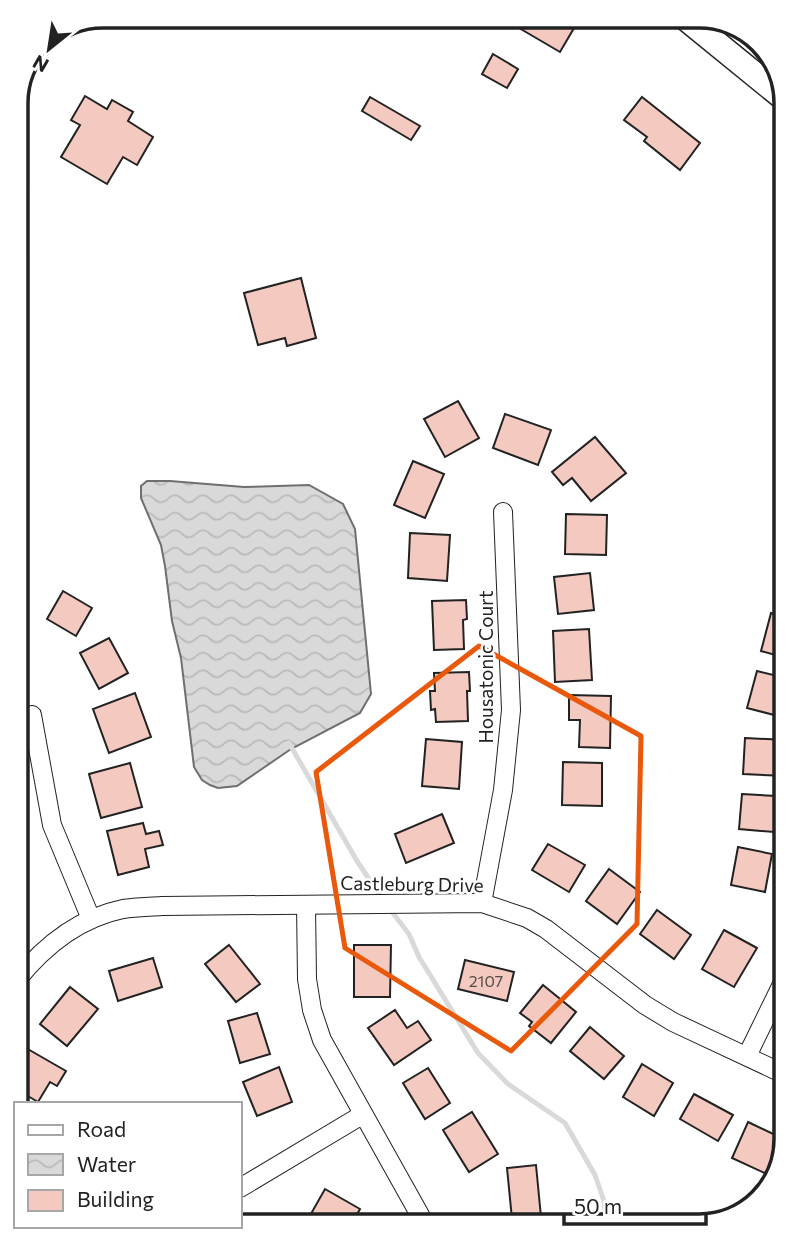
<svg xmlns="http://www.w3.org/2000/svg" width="802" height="1242" font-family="Commissioner,sans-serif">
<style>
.water{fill:url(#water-waves);stroke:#6f6f6f;stroke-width:2}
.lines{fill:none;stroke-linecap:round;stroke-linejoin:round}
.stream{stroke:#d9d9d9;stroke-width:5}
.building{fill:#f3c9c0;stroke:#222;stroke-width:2}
.street-casing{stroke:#222;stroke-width:20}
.secondary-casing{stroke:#222;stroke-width:27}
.street{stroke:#fff;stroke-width:18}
.secondary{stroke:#fff;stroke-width:24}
.marked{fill:none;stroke:#e8590c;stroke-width:5;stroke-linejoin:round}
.labels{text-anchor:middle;stroke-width:5;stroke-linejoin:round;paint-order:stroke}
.number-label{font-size:16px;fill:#564c4a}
.street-label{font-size:19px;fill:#222;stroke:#fff}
.rim{fill:none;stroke:#222;stroke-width:3.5}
</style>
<defs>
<pattern id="water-waves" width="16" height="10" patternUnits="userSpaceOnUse" patternTransform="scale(1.75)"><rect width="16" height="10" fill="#d9d9d9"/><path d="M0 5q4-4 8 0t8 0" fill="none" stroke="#bababa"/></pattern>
</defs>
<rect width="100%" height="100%" fill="#fff"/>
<polygon class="water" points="147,481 170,481 244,487 309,485 343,504 355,529 371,694 360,713 291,749 237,786 218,788 210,785 202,780 194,767 181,658 172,621 165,566 161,545 141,498 141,486"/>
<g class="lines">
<g class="stream">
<polyline points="289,743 357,861 383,900"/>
<polyline points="389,908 409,934 419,957 478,1053 508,1084 565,1123 595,1175 604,1201 606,1219"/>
</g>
</g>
<g class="building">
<polygon points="526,16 554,16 574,28 560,52 519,28"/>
<polygon points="493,54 518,69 507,88 482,74"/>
<polygon points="85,96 107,109 112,100 133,112 128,121 153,137 137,165 123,157 107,184 61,157 80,125 71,120"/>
<polygon points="370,97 420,126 411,140 362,111"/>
<polygon points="642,97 700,143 680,170 644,141 647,137 624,120"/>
<polygon points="301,278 316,338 287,346 285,338 258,345 244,293"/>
<polygon points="458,401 479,438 445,457 424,419"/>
<polygon points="505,414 551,430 538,465 493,448"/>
<polygon points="595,437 626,473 591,501 572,478 563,485 552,472"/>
<polygon points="413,461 444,474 425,518 394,505"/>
<polygon points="566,514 607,515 606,555 565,554"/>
<polygon points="410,533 450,535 447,581 408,578"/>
<polygon points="786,562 786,594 776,591"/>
<polygon points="590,573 594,610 558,614 554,577"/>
<polygon points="63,591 92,608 76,636 47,619"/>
<polygon points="466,600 467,619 463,620 464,649 434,650 432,601"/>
<polygon points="771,613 786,617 786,658 761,651"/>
<polygon points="589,629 592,680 555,682 553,631"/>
<polygon points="109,638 128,673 99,689 80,653"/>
<polygon points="757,671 786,678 786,699 782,717 747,708"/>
<polygon points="469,672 470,691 467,691 468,721 436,722 435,709 431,710 430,691 435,691 434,673"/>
<polygon points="135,693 151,737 109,753 93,709"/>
<polygon points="569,695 611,696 610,748 579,747 580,720 569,720"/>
<polygon points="745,738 786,740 786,776 743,774"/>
<polygon points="426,739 462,742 459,789 422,786"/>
<polygon points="563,762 602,763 602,806 562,805"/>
<polygon points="130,763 142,807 101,818 89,774"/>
<polygon points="742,794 776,796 774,832 739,829"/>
<polygon points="442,814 454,843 406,863 395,834"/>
<polygon points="143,823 146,834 159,831 163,845 145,849 149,867 118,875 107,831"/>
<polygon points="548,844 585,865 569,892 532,870"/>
<polygon points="738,847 772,854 765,892 731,885"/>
<polygon points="609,869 640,892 617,924 586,901"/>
<polygon points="657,910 691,935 674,959 640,934"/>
<polygon points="724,930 757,948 734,987 702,969"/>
<polygon points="229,945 260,984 236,1002 205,964"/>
<polygon points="354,945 391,945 390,997 354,997"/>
<polygon points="153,958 162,987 118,1001 109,971"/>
<polygon points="465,960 514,972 507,1001 458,989"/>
<polygon points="543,985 576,1012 551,1043 529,1026 532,1022 520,1013"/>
<polygon points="70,987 98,1009 67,1046 40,1024"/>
<polygon points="395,1010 407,1028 418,1021 431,1040 394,1065 368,1028"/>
<polygon points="257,1013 270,1054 240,1063 228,1021"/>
<polygon points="590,1027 624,1056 604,1079 570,1051"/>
<polygon points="26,1048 66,1071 57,1086 50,1082 38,1102 16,1089 16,1065"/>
<polygon points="642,1064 673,1083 654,1116 623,1097"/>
<polygon points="279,1067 292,1102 257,1116 243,1082"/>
<polygon points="428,1068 450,1103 425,1119 403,1083"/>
<polygon points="694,1094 733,1115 718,1141 680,1119"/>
<polygon points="472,1112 498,1154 469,1172 443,1130"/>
<polygon points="748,1122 786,1140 771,1176 732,1158"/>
<polygon points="536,1165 541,1217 512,1219 507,1168"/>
<polygon points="325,1189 360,1209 352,1223 316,1223 308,1219"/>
</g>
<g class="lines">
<g class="street-casing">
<g id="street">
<polyline points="32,715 52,825 91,919"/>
<polyline points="482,903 503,790 511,710 503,512"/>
<polyline points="306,905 307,979 312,1010 322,1040 421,1217"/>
<path d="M16,981C43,947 79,918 123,909C136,907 149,907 162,906L482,903L527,918L546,929L645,1005L673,1022L786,1075"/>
<polyline points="747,1056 786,976"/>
<polyline points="240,1188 362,1115"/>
</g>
</g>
<g class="secondary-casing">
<polyline id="secondary" points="683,16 785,99"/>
</g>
<use href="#street" class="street"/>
<use href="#secondary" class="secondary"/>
</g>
<path class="marked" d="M479,646L641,736L637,924L511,1051L345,948L316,772Z"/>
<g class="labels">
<g class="number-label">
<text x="486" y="987">2107</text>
</g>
<g class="street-label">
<text transform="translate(486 667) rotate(-90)" y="7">Housatonic Court</text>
<text transform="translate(412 884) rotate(1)" y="7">Castleburg Drive</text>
</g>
</g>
<path d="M0 0H802V1242H0ZM103 28H699A75 75 0 0 1 774 103V1139A75 75 0 0 1 699 1214H103A75 75 0 0 1 28 1139V103A75 75 0 0 1 103 28Z" fill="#fff" fill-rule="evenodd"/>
<path class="rim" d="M103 28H699A75 75 0 0 1 774 103V1139A75 75 0 0 1 699 1214H103A75 75 0 0 1 28 1139V103A75 75 0 0 1 103 28Z"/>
<rect x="14" y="1102" width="228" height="126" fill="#ffffff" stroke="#a7a7a7" stroke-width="2"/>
<rect x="28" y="1125" width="35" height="10" fill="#ffffff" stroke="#a7a7a7" stroke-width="2"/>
<text x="77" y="1137" font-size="21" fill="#222222">Road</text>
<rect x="28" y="1154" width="35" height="21" fill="url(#water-waves)" stroke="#a7a7a7" stroke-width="2"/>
<text x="77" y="1172" font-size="21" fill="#222222">Water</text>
<rect x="28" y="1190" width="35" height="21" fill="#f3c9c0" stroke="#a7a7a7" stroke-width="2"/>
<text x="77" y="1207" font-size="21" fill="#222222">Building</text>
<g transform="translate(49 49) rotate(210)" stroke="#ffffff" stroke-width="5" paint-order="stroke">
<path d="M0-5L12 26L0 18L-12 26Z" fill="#222222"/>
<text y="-10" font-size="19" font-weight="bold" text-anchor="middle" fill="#222222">N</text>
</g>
<path d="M564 1214v10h142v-10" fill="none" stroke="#222222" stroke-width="3.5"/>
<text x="574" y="1214" font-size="21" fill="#222222" stroke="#ffffff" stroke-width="5" paint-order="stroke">50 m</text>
</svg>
